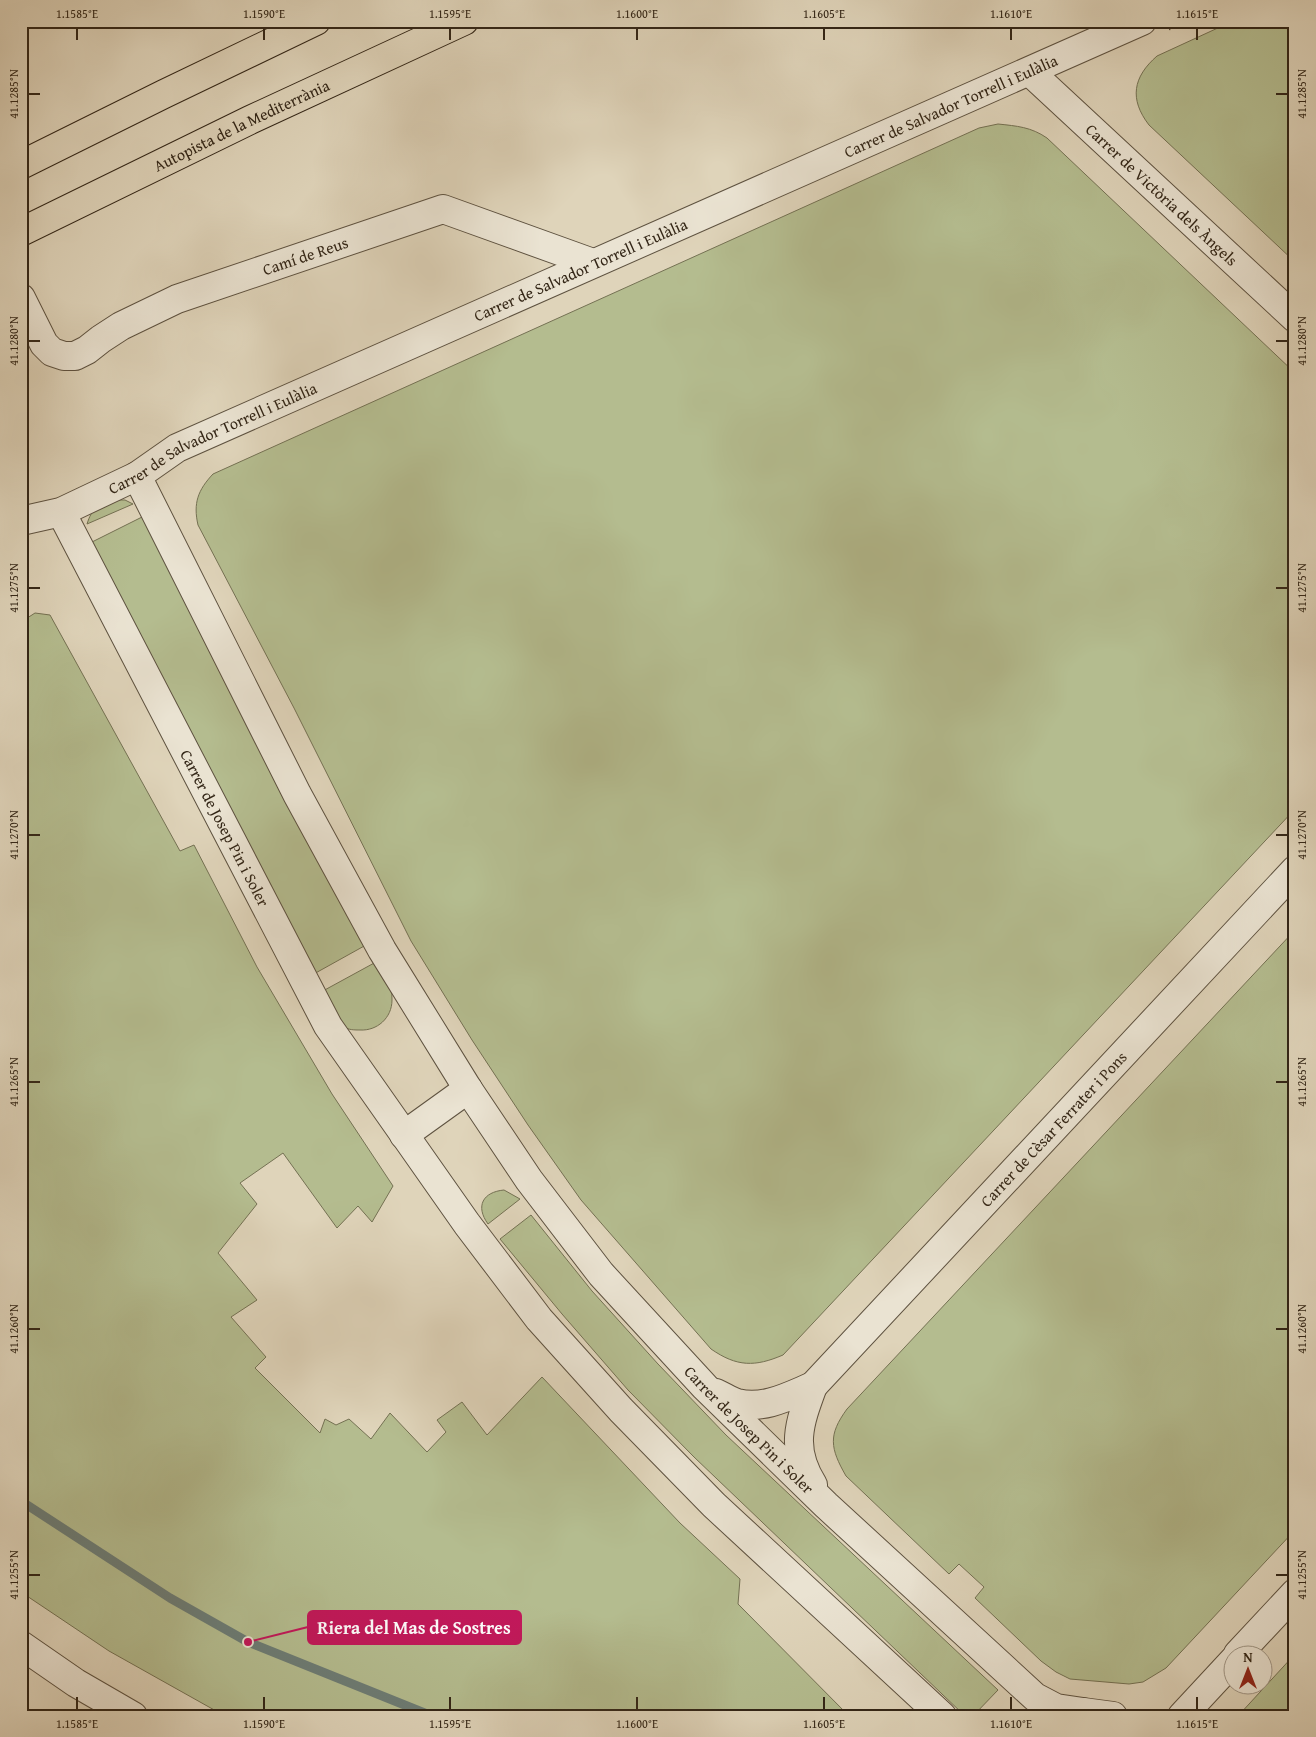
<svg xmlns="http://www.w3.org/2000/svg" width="1316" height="1737" font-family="'Gentium Book Plus',serif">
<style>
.green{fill:#b4bc8f;stroke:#747153}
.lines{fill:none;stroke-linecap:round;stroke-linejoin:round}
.stream{stroke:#6d7d76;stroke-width:9}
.minor-casing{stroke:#5e5240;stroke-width:30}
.highway-casing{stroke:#332617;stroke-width:30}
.path{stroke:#332617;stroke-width:3;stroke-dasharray:1 2.5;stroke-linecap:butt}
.minor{stroke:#eae3d2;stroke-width:28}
.highway{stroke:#dfd4ba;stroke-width:28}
.ticks{fill:none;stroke:#332617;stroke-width:2}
.labels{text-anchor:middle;stroke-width:5;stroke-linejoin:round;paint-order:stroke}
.street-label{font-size:16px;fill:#332617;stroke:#eae3d2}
.leader{fill:none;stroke:#c2185b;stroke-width:2}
.callout-dot{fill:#c2185b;stroke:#eae3d2;stroke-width:2}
.callout{fill:#c2185b;stroke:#c2185b;stroke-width:2}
.callout-label{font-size:18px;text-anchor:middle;font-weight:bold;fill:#fff}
.neatline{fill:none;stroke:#332617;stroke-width:2}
.ticks-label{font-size:12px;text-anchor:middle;fill:#332617}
</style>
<rect width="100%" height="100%" fill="#dfd4ba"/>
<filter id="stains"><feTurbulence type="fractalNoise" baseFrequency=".004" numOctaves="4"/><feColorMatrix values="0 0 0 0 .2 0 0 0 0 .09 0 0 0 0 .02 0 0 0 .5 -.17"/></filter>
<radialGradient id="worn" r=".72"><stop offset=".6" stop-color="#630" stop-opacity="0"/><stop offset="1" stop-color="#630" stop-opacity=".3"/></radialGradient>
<g class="green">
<path d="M1233,21H1295V262L1149,125C1129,99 1133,77 1157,56Z"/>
<path d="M998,124C1017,126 1031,127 1047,138L1295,373V809L783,1355C755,1367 737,1367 711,1349L581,1200L528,1125L472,1040L411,941L294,708L198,525C193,503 198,490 213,474L979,128Z"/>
<path d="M111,500H125L133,504L87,524C92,508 97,507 111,500Z"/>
<polygon points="144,516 366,945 312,975 90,543"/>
<polygon points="35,613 50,615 180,851 194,845 257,967 332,1094 393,1186 372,1222 358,1206 337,1228 283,1153 240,1183 257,1204 218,1253 257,1300 231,1317 266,1357 255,1368 320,1433 325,1419 336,1425 349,1419 371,1439 390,1413 427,1452 446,1432 437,1420 462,1402 487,1435 542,1377 680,1523 740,1579 738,1604 849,1716 225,1716 109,1651 21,1592 21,675 25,673 21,663 21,622"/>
<path d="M1295,930V1530L1166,1668L1143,1682L1129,1684L1070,1679L1056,1672L1041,1661L975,1598L984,1587L959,1564L949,1574L846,1476C830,1448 828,1435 847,1409Z"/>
<path d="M376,962C382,973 393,986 392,1000C392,1018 377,1031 360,1030C355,1030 348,1030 345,1027C338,1022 327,1000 321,992Z"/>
<path d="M504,1190L520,1199L488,1224C475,1206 483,1192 504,1190Z"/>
<polygon points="531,1215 592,1291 658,1364 726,1435 998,1690 973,1716 965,1716 694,1457 628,1390 562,1314 500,1239"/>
<polygon points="1295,1654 1295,1716 1238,1716"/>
</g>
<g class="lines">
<polyline class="stream" points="21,1501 170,1598 248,1642 432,1716"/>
<g class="minor-casing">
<g id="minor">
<path id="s1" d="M1030,72L1295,318"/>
<path id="s2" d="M21,298L44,344L52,352L64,356H75L87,350L101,339L121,326L177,299L443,209L593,263"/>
<path id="s3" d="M137,476L297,794L382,950L468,1089L529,1180L601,1274L705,1387L826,1505L1035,1697L1056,1708L1083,1712"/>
<path id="s4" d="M61,512L328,1026L467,1224L539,1319L621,1410L714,1505L942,1716"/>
<path id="s5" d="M21,521L61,512L137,476L177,448L1142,21"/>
<polyline points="404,1135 468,1089"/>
<path id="s6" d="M813,1386L1295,870"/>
<path d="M716,1393C723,1396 730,1401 737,1403C764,1410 789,1396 813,1386C799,1424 790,1448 813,1485"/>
<polyline points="21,1645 76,1683 133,1716"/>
<polyline points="1238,1654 1295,1593"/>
<polyline points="1070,1716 1083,1712 1113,1716"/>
<polyline points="1182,1716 1234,1660"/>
</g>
</g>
<g class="highway-casing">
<g id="highway">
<polyline points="21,165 164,94 316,21"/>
<path id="s7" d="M21,232L250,120L464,21"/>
</g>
</g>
<polyline class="path" points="1169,29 1185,21"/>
<use href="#minor" class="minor"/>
<use href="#highway" class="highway"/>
</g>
<path class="ticks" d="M77,28V40M264,28V40M450,28V40M637,28V40M824,28V40M1011,28V40M1197,28V40M28,94H40M1276,94H1288M28,341H40M1276,341H1288M28,588H40M1276,588H1288M28,835H40M1276,835H1288M28,1082H40M1276,1082H1288M28,1329H40M1276,1329H1288M28,1575H40M1276,1575H1288M77,1697V1710M264,1697V1710M450,1697V1710M637,1697V1710M824,1697V1710M1011,1697V1710M1197,1697V1710"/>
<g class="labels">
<g class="street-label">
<text dy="6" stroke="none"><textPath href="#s5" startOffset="1020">Carrer de Salvador Torrell i Eulàlia</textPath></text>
<text dy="6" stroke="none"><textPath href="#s7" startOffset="245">Autopista de la Mediterrània</textPath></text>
<text dy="6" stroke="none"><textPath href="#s1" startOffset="180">Carrer de Victòria dels Àngels</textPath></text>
<text dy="6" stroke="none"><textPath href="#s2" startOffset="339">Camí de Reus</textPath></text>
<text dy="6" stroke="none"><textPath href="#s5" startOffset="615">Carrer de Salvador Torrell i Eulàlia</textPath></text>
<text dy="6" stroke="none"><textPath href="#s5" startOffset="210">Carrer de Salvador Torrell i Eulàlia</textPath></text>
<text dy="6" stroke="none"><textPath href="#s4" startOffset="356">Carrer de Josep Pin i Soler</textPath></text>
<text dy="6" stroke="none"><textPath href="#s6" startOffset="352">Carrer de Cèsar Ferrater i Pons</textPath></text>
<text dy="6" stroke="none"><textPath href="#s3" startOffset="1140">Carrer de Josep Pin i Soler</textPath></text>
</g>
</g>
<path class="leader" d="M248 1642L308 1627"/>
<circle class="callout-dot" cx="248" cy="1642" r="5"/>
<rect class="callout" x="308" y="1611" width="213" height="33" rx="5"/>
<g class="callout-label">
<text x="414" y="1634">Riera del Mas de Sostres</text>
</g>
<rect width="1316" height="1737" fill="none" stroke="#dfd4ba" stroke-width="55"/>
<g transform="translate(1248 1670)"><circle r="24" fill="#eae3d2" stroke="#a19787"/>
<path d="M0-4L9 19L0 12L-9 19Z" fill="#8f2418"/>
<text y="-8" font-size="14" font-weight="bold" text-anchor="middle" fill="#332617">N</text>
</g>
<rect x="28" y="28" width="1260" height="1682" class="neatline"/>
<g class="ticks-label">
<text x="77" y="18">1.1585°E</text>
<text x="264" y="18">1.1590°E</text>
<text x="450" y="18">1.1595°E</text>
<text x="637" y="18">1.1600°E</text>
<text x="824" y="18">1.1605°E</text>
<text x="1011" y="18">1.1610°E</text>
<text x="1197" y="18">1.1615°E</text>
<text transform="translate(14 94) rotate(-90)" y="4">41.1285°N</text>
<text transform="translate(1302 94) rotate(-90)" y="4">41.1285°N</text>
<text transform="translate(14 341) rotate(-90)" y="4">41.1280°N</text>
<text transform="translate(1302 341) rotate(-90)" y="4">41.1280°N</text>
<text transform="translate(14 588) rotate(-90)" y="4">41.1275°N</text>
<text transform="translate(1302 588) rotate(-90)" y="4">41.1275°N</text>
<text transform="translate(14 835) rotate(-90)" y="4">41.1270°N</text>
<text transform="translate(1302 835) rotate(-90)" y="4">41.1270°N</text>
<text transform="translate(14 1082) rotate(-90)" y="4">41.1265°N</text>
<text transform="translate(1302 1082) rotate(-90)" y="4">41.1265°N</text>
<text transform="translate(14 1329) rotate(-90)" y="4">41.1260°N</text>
<text transform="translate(1302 1329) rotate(-90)" y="4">41.1260°N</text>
<text transform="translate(14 1575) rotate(-90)" y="4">41.1255°N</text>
<text transform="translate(1302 1575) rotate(-90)" y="4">41.1255°N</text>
<text x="77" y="1728">1.1585°E</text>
<text x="264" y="1728">1.1590°E</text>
<text x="450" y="1728">1.1595°E</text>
<text x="637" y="1728">1.1600°E</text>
<text x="824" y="1728">1.1605°E</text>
<text x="1011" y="1728">1.1610°E</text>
<text x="1197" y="1728">1.1615°E</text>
</g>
<rect width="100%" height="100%" filter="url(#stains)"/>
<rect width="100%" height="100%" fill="url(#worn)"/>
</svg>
